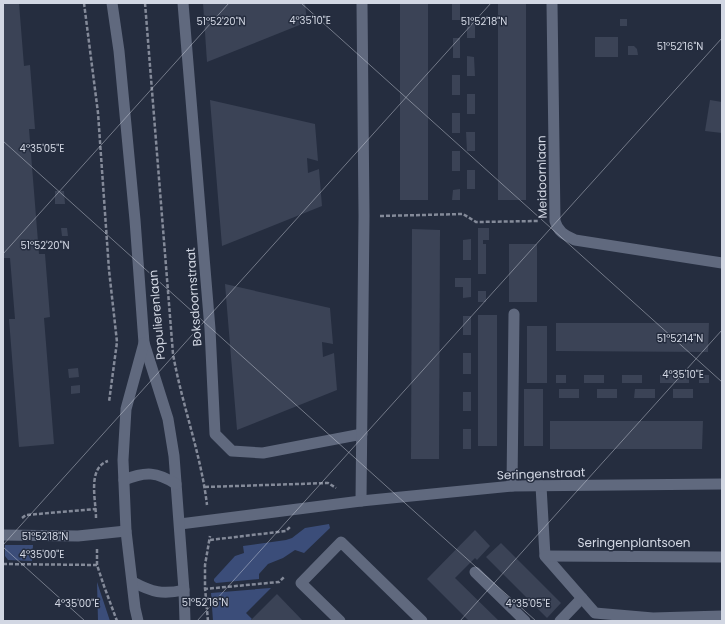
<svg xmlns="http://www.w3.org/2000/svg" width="725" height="624" font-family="Poppins,sans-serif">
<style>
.green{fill:#3b4d79}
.building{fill:#3b4356}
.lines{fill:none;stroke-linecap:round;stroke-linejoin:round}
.path{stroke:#848a99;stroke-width:2.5;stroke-dasharray:4 2;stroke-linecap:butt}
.service{stroke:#60697e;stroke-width:11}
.minor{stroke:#60697e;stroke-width:11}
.tertiary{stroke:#60697e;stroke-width:11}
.ticks{fill:none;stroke:#d2d7e3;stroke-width:1;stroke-opacity:0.45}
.labels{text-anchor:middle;stroke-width:3;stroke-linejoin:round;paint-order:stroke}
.street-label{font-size:12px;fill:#d2d7e3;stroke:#252d3f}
.ticks-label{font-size:10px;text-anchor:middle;fill:#d2d7e3;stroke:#252d3f;stroke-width:3;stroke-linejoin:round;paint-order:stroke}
</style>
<rect width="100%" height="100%" fill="#252d3f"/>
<g class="green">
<polygon points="329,524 330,528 304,553 295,550 283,558 268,564 259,574 259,579 216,583 214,581 214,579 235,556 244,553 243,546 286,540 292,538 305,528"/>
<polygon points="5,545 33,545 32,561 8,560 5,556"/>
<polygon points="97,582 110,621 98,621"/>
<polygon points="270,588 271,588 246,613 252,619 250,621 213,621 211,593"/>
</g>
<g class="building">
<polygon points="3,3 19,3 24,66 30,65 35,129 29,129 39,254 45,254 50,317 44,318 54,444 19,447 9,319 15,319 10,258 4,258 3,245"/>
<polygon points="203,3 305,3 307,22 207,62"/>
<rect x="400" y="3" width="28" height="197"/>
<rect x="452" y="3" width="8" height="17"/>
<rect x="498" y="3" width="28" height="197"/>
<rect x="467" y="18" width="8" height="20"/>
<rect x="620" y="19" width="7" height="7"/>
<rect x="595" y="37" width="23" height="20"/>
<rect x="453" y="38" width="7" height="20"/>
<polygon points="628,46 634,46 637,49 638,55 628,55"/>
<polygon points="467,56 474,57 475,76 467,76"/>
<rect x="452" y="75" width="8" height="20"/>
<rect x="467" y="94" width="8" height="20"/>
<polygon points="210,100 315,124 318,161 307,158 308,173 319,169 322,206 222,246"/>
<polygon points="710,100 722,102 722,133 705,131"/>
<rect x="452" y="113" width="8" height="20"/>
<polygon points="466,132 475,132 475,151 467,151"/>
<rect x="452" y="151" width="8" height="20"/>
<rect x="467" y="170" width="8" height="19"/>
<polygon points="460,189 460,200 452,200 453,190"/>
<polygon points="55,191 64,191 65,204 55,204"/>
<polygon points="61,228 67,228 68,236 62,236"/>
<polygon points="478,228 489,228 489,240 483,240 483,244 486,244 486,274 478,274"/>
<polygon points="412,229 440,230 439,459 411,459"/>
<polygon points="471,239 471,260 463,260 463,240"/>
<rect x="509" y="244" width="28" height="58"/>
<polygon points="455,278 471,278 471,297 463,298 463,287 455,287"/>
<polygon points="225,284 330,308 333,344 322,342 323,357 334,353 337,390 237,430"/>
<rect x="478" y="291" width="8" height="11"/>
<rect x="478" y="315" width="19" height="131"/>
<rect x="463" y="316" width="8" height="19"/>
<polygon points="556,323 709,323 708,352 556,351"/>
<rect x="527" y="326" width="20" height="57"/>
<rect x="463" y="353" width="8" height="21"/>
<polygon points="78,368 79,377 69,378 68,369"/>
<polygon points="689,374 689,383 660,383 660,375"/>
<rect x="556" y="375" width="10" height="8"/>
<rect x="584" y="375" width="20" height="8"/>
<rect x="622" y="375" width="20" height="8"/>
<rect x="699" y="375" width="10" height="8"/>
<polygon points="80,385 80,393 71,394 71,386"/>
<rect x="524" y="389" width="19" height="57"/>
<rect x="559" y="389" width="20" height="9"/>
<rect x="597" y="389" width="20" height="9"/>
<polygon points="635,389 655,389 655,398 634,398"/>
<rect x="673" y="389" width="20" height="9"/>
<rect x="463" y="392" width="8" height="19"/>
<polygon points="550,421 703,421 702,449 550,449"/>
<rect x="463" y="429" width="8" height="20"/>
<polygon points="475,530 490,546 477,560 475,558 455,578 499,621 469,621 427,579"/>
<polygon points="501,543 561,603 547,618 486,557"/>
<polygon points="277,594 303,621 250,621"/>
</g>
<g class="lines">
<g class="path">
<polyline points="84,3 98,113 109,270 117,342 109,402"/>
<path d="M145,3L173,354C182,405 201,454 207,505"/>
<polyline points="380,216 463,214 476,222 539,221"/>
<polyline points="205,487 328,483 336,488"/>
<polyline points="22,518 26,515 96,509"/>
<path d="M96,518C96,500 87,468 108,461"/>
<polyline points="210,540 286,531 291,526"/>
<polyline points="97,549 97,565 104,586 117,621"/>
<polyline points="3,564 97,565"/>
<polyline points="204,589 279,582 285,576"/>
<polyline points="208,621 205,588 205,565 210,536"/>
</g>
<g class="service">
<polyline points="183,3 210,329 215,434 232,451 263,453 362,434"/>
<polyline points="512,486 514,314"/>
<polyline points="475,572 525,621"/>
<polyline points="560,621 582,598"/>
</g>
<g class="minor">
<path d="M552,3L555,221C558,232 565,235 575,240L722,263"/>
<polyline points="541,486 545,556 595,613 653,618 722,616"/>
<polyline points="361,501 364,216 362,3"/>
<polyline points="180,524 361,501 512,486 722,484"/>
<polyline points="3,535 78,536 126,531"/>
<polyline points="545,556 722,557"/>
<polyline points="340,621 301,583 341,542 422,621"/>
</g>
<g class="tertiary">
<polyline points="112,3 119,51 135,220 144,343 168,419 174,456 184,590 185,621"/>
<path d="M124,480C146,471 157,472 176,484"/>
<path d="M133,582C152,592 162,595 184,590"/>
<polyline points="138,621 135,608 126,531 123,460 126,409 144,343"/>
</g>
</g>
<path class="ticks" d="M301,3L722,382M3,141L536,621M3,254L229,3M3,545L491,3M3,547L85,621M197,621L722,38M460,621L722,330"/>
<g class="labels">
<g class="street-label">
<text transform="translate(542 177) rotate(-91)" y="4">Meidoornlaan</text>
<text transform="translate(194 297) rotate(-94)" y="4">Boksdoornstraat</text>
<text transform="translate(157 315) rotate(-95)" y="4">Populierenlaan</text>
<text transform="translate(541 474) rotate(-2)" y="4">Seringenstraat</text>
<text x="634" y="547">Seringenplantsoen</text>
</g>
</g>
<g class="ticks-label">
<text x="310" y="24">4°35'10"E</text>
<text x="221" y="25">51°52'20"N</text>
<text x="484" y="25">51°52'18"N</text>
<text x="680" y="50">51°52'16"N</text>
<text x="42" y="152">4°35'05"E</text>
<text x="45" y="249">51°52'20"N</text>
<text x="680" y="342">51°52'14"N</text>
<text x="683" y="378">4°35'10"E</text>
<text x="45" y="540">51°52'18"N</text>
<text x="42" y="558">4°35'00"E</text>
<text x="205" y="606">51°52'16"N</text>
<text x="77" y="607">4°35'00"E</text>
<text x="528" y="607">4°35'05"E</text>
</g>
<rect width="725" height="624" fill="none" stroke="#d2d7e3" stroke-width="8"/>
</svg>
